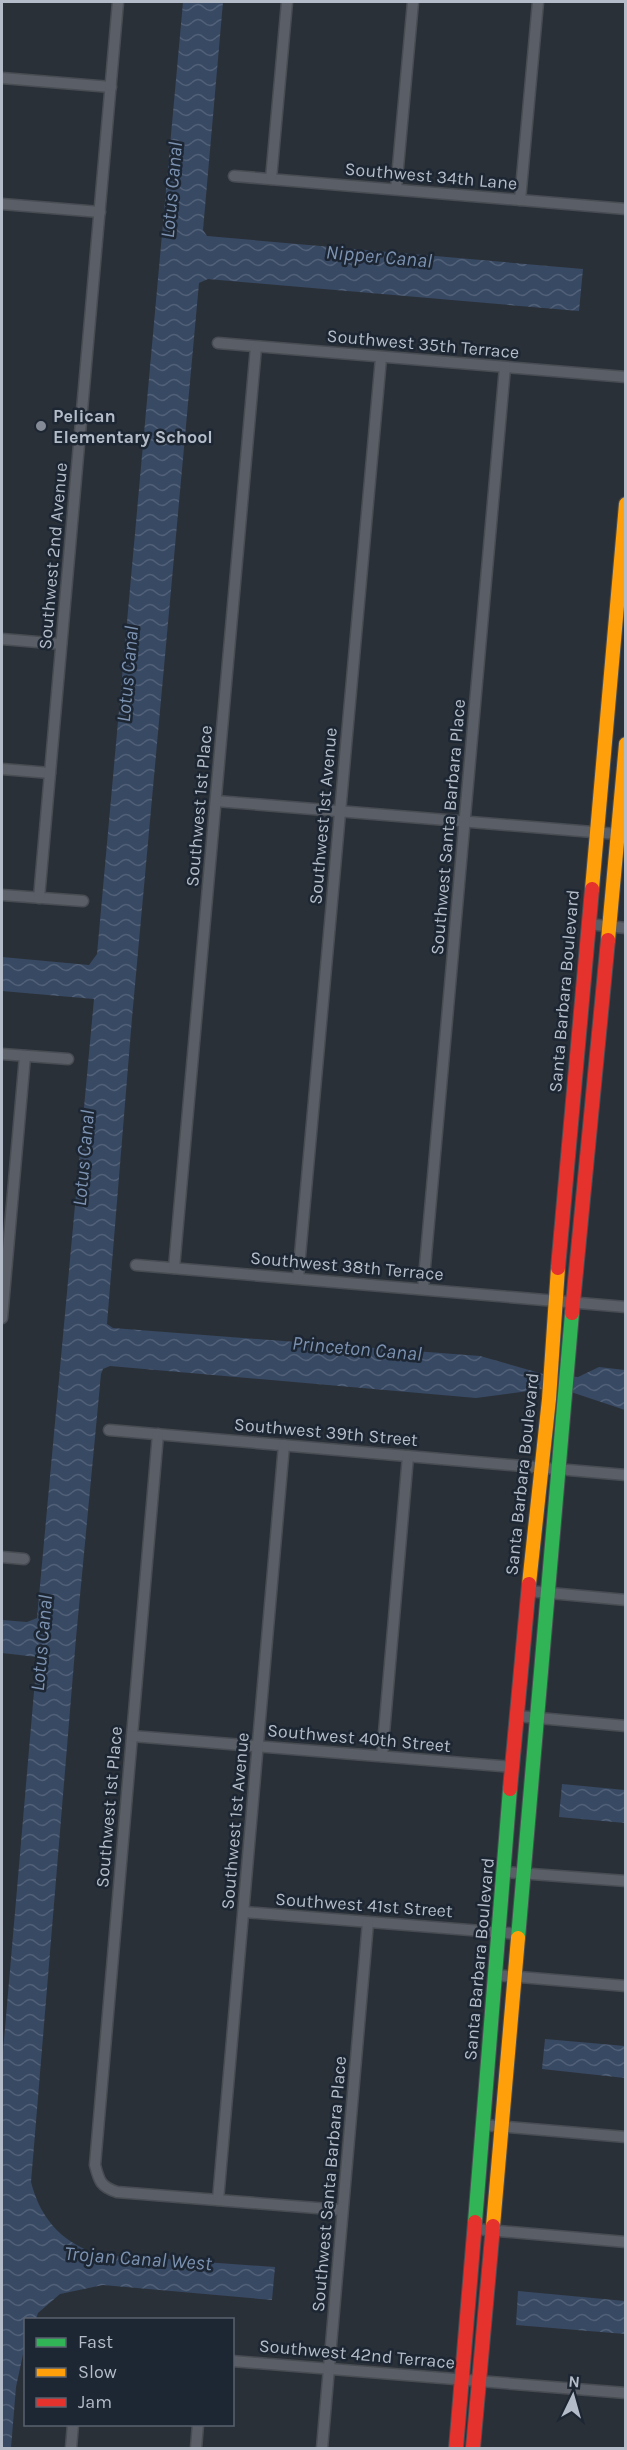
<svg xmlns="http://www.w3.org/2000/svg" width="627" height="2450" font-family="Karla,sans-serif">
<style>
.water{fill:url(#water-waves)}
.lines{fill:none;stroke-linecap:round;stroke-linejoin:round}
.street-casing{stroke:#484c53;stroke-width:13}
.fast-casing{stroke:#484c53;stroke-width:16}
.slow-casing{stroke:#484c53;stroke-width:16}
.jam-casing{stroke:#484c53;stroke-width:16}
.street{stroke:#5a5e66;stroke-width:10}
.fast{stroke:#30b455;stroke-width:14}
.slow{stroke:#ff9f0a;stroke-width:14}
.jam{stroke:#e5322d;stroke-width:14}
.poi-dot{fill:#848b96;stroke:#1d2633;stroke-width:2}
.labels{text-anchor:middle;stroke-width:5;stroke-linejoin:round;paint-order:stroke}
.street-label{font-size:18px;fill:#b4bcc9;stroke:#1d2633}
.poi-label{font-size:18px;font-weight:bold;fill:#b4bcc9;stroke:#1d2633;text-anchor:start}
.water-label{font-size:20px;font-style:italic;fill:#7c92b1;stroke:#1d2633}
</style>
<defs>
<pattern id="water-waves" width="16" height="10" patternUnits="userSpaceOnUse" patternTransform="scale(1.5)"><rect width="16" height="10" fill="#384963"/><path d="M0 5q4-4 8 0t8 0" fill="none" stroke="#526178"/></pattern>
</defs>
<rect width="100%" height="100%" fill="#2a3038"/>
<g class="water">
<path d="M183,2H223L203,230L207,236L583,269L579,311L208,279L199,283L132,1018L107,1324L113,1328L480,1356L543,1374L578,1377L599,1367L625,1370V1410L571,1392L543,1389L476,1398L110,1366L103,1369L101,1374L76,1638L31,2182C39,2213 56,2237 87,2250C104,2258 127,2256 146,2257C189,2261 232,2264 275,2267L272,2300L103,2285L60,2294L38,2313L36,2319L26,2320L25,2345L16,2387L11,2448H2V2063L37,1657L2,1653V1620L27,1622L37,1618L94,999L2,991V957L89,965L97,954Z"/>
<polygon points="562,1784 625,1790 625,1823 559,1817"/>
<polygon points="545,2039 625,2046 625,2078 542,2069"/>
<polygon points="518,2291 625,2301 625,2334 516,2325"/>
</g>
<g class="lines">
<g class="street-casing">
<g id="street">
<polyline points="2,78 111,87"/>
<polyline points="234,176 626,209"/>
<polyline points="271,179 287,2"/>
<polyline points="396,189 413,2"/>
<polyline points="520,200 538,2"/>
<polyline points="2,204 100,212"/>
<polyline points="218,343 626,377"/>
<polyline points="2,639 61,644"/>
<polyline points="2,769 50,773"/>
<polyline points="216,801 617,834"/>
<polyline points="2,895 83,901"/>
<polyline points="39,898 118,2"/>
<polyline points="588,924 626,928"/>
<polyline points="2,1054 68,1059"/>
<polyline points="136,1265 626,1307"/>
<polyline points="174,1268 256,347"/>
<polyline points="298,1278 381,358"/>
<polyline points="423,1289 505,367"/>
<polyline points="2,1318 25,1056"/>
<polyline points="109,1430 626,1475"/>
<path d="M158,1434L95,2165C99,2181 101,2187 117,2192L342,2210"/>
<polyline points="2,1557 24,1559"/>
<polyline points="528,1591 626,1600"/>
<polyline points="517,1716 626,1726"/>
<polyline points="132,1736 512,1767"/>
<polyline points="382,1756 408,1456"/>
<polyline points="504,1872 626,1881"/>
<polyline points="244,1912 519,1934"/>
<polyline points="495,1975 626,1986"/>
<polyline points="483,2125 626,2137"/>
<polyline points="218,2200 284,1445"/>
<polyline points="475,2229 626,2242"/>
<polyline points="232,2361 626,2393"/>
<polyline points="71,2448 73,2424"/>
<polyline points="196,2448 198,2424"/>
<polyline points="322,2448 368,1922"/>
</g>
</g>
<g class="fast-casing">
<g id="fast">
<polyline points="518,1938 572,1313"/>
<polyline points="475,2222 510,1789"/>
</g>
</g>
<g class="slow-casing">
<g id="slow">
<polyline points="592,889 626,504"/>
<polyline points="608,940 626,744"/>
<polyline points="529,1584 549,1399 558,1268"/>
<polyline points="493,2226 518,1938"/>
</g>
</g>
<g class="jam-casing">
<g id="jam">
<polyline points="558,1268 592,889"/>
<polyline points="572,1313 608,940"/>
<polyline points="510,1789 529,1584"/>
<polyline points="456,2448 475,2222"/>
<polyline points="473,2448 493,2226"/>
</g>
</g>
<use href="#street" class="street"/>
<use href="#fast" class="fast"/>
<use href="#slow" class="slow"/>
<use href="#jam" class="jam"/>
</g>
<circle class="poi-dot" cx="41" cy="426" r="6"/>
<g class="labels">
<g class="street-label">
<text transform="translate(431 176) rotate(5)" y="6">Southwest 34th Lane</text>
<text transform="translate(423 344) rotate(5)" y="6">Southwest 35th Terrace</text>
<text transform="translate(53 556) rotate(-85)" y="6">Southwest 2nd Avenue</text>
<text transform="translate(199 806) rotate(-85)" y="6">Southwest 1st Place</text>
<text transform="translate(323 816) rotate(-85)" y="6">Southwest 1st Avenue</text>
<text transform="translate(448 827) rotate(-85)" y="6">Southwest Santa Barbara Place</text>
<text transform="translate(564 991) rotate(-85)" y="6">Santa Barbara Boulevard</text>
<text transform="translate(347 1266) rotate(5)" y="6">Southwest 38th Terrace</text>
<text transform="translate(326 1432) rotate(5)" y="6">Southwest 39th Street</text>
<text transform="translate(522 1474) rotate(-84)" y="6">Santa Barbara Boulevard</text>
<text transform="translate(359 1738) rotate(5)" y="6">Southwest 40th Street</text>
<text transform="translate(109 1807) rotate(-85)" y="6">Southwest 1st Place</text>
<text transform="translate(235 1821) rotate(-85)" y="6">Southwest 1st Avenue</text>
<text transform="translate(364 1905) rotate(4)" y="6">Southwest 41st Street</text>
<text transform="translate(479 1959) rotate(-85)" y="6">Santa Barbara Boulevard</text>
<text transform="translate(329 2184) rotate(-85)" y="6">Southwest Santa Barbara Place</text>
<text transform="translate(357 2354) rotate(5)" y="6">Southwest 42nd Terrace</text>
</g>
<g class="poi-label">
<text x="53" y="422">Pelican<tspan x="53" dy="21">Elementary School</tspan></text>
</g>
<g class="water-label">
<text transform="translate(171 190) rotate(-85)" y="7">Lotus Canal</text>
<text transform="translate(379 256) rotate(5)" y="7">Nipper Canal</text>
<text transform="translate(127 674) rotate(-85)" y="7">Lotus Canal</text>
<text transform="translate(83 1158) rotate(-85)" y="7">Lotus Canal</text>
<text transform="translate(357 1348) rotate(5)" y="7">Princeton Canal</text>
<text transform="translate(41 1643) rotate(-85)" y="7">Lotus Canal</text>
<text transform="translate(138 2258) rotate(4)" y="7">Trojan Canal West</text>
</g>
</g>
<rect width="627" height="2450" fill="none" stroke="#b4bcc9" stroke-width="6"/>
<rect x="24" y="2318" width="210" height="108" fill="#1d2633" stroke="#59626f" stroke-width="1.5"/>
<rect x="36" y="2338" width="30" height="9" fill="#30b455" stroke="#59626f" stroke-width="1.5"/>
<text x="78" y="2348" font-size="18" fill="#b4bcc9">Fast</text>
<rect x="36" y="2368" width="30" height="9" fill="#ff9f0a" stroke="#59626f" stroke-width="1.5"/>
<text x="78" y="2378" font-size="18" fill="#b4bcc9">Slow</text>
<rect x="36" y="2398" width="30" height="9" fill="#e5322d" stroke="#59626f" stroke-width="1.5"/>
<text x="78" y="2408" font-size="18" fill="#b4bcc9">Jam</text>
<g transform="translate(573 2396) rotate(5)" stroke="#1d2633" stroke-width="4.5" paint-order="stroke">
<path d="M0-4.5L10 22L0 15L-10 22Z" fill="#b4bcc9"/>
<text y="-9" font-size="16" font-weight="bold" text-anchor="middle" fill="#b4bcc9">N</text>
</g>
</svg>
